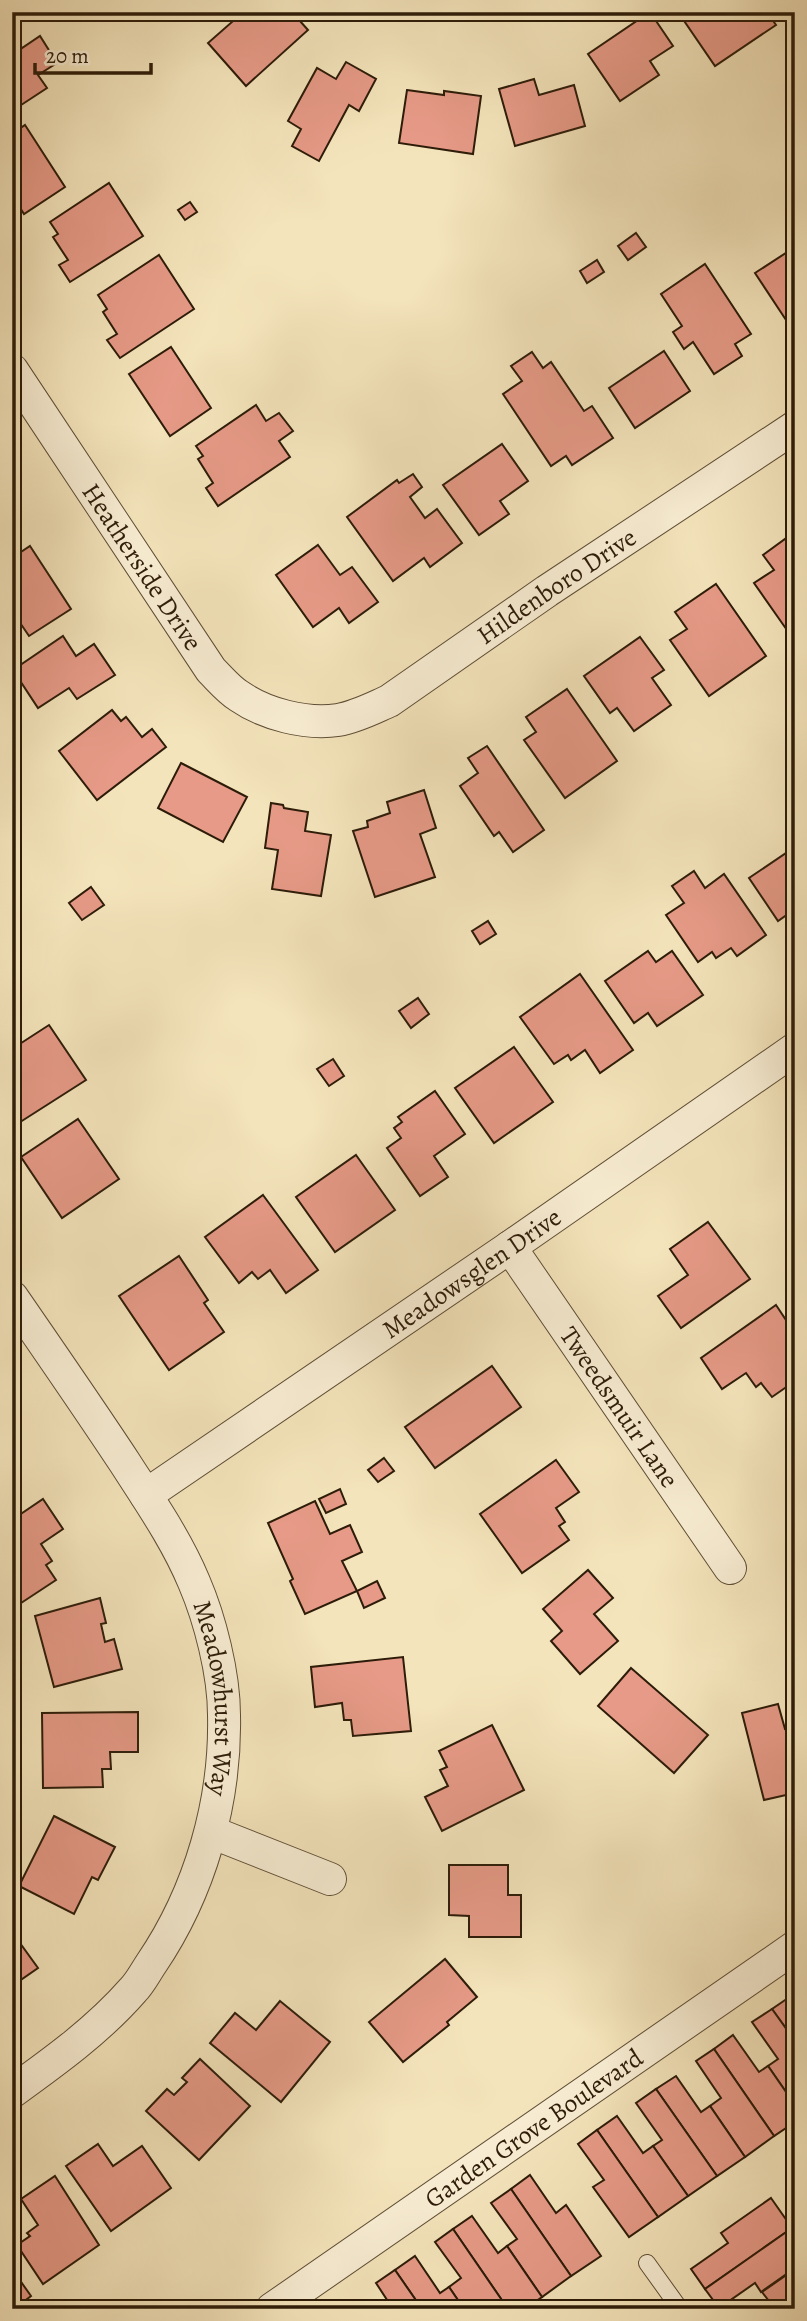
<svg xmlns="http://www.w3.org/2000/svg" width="807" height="2321" font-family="Alegreya,serif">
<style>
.building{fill:#e69a87;stroke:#2d1c09;stroke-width:2}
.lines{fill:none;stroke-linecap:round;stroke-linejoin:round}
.lane-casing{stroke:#5f4e36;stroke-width:18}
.street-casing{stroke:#5f4e36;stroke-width:34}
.lane{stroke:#f8edd3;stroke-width:16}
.street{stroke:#f8edd3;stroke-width:32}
.labels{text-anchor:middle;stroke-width:5;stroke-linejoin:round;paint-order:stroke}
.street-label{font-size:26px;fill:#2d1c09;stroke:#f8edd3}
</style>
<rect width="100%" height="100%" fill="#f4e4bb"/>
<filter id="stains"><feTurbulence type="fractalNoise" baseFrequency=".00286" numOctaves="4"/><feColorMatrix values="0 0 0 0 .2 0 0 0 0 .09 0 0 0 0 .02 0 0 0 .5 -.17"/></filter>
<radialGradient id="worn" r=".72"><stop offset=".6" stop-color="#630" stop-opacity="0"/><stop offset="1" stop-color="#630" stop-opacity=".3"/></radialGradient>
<g class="building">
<polygon points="231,12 292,12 308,30 246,86 208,43 232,22 227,16"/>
<polygon points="650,12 673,46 650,61 659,75 620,101 588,54"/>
<polygon points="678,12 767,12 776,25 715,66"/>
<polygon points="13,35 22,48 40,36 57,63 38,75 47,88 12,111"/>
<polygon points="346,62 376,79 359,111 349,105 319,161 292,146 301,129 288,121 317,68 336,79"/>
<polygon points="534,79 539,95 574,85 585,126 515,146 499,89"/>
<polygon points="407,90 444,95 444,91 481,96 473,154 399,143"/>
<polygon points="25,125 65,187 24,214 12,195 12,134"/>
<polygon points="109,183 143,236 70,282 59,265 68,260 53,237 58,234 50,222"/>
<polygon points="190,202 197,212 185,220 178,210"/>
<polygon points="636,233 646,247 628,260 618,246"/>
<polygon points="795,247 795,315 786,320 755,273"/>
<polygon points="159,255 194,309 120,358 107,340 117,334 103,312 107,309 98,295"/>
<polygon points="597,260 604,272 587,283 580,271"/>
<polygon points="705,264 751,334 735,344 742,356 714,374 693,342 684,349 673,332 682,326 661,294"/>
<polygon points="171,347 211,408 170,436 129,374"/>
<polygon points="664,351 690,391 635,428 609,388"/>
<polygon points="532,352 543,368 551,362 584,411 592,406 613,438 572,465 566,456 551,466 503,394 522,381 511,366"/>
<polygon points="256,405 266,421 279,413 293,431 279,441 290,457 218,506 206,488 213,483 198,459 203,456 196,446"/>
<polygon points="502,444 528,481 500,501 509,514 479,535 443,485"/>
<polygon points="413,474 422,487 410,497 425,518 437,509 462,543 430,567 424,558 393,581 347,517 397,480 399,483"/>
<polygon points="785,539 795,553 795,629 789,633 754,583 774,570 763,555"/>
<polygon points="318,545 340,575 352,567 378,602 349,623 339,608 313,627 276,575"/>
<polygon points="30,546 71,609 29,636 12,611 12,558"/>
<polygon points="716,584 766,656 709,696 670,640 687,629 675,612"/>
<polygon points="63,636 76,656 94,644 115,675 77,699 69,688 38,708 13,670"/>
<polygon points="640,637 664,670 652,678 671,705 634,731 617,708 610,713 584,676"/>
<polygon points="567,689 617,761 565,798 524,740 536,732 526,717"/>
<polygon points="112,710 121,721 126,717 142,737 152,729 166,747 97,800 59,751"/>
<polygon points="487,746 544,830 513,852 499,832 494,836 460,786 478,773 468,758"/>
<polygon points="181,763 247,797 223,842 158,808"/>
<polygon points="424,790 436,828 420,834 435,877 375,897 353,831 368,827 367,821 390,813 387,802"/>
<polygon points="271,803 283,805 284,808 308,812 305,831 331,835 321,896 272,889 278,850 265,848"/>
<polygon points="795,847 795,909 778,921 749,878"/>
<polygon points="694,871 705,888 724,874 766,935 737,956 731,948 716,958 712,952 698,962 666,915 684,903 672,886"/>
<polygon points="91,887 104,905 82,920 69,903"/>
<polygon points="488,921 496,934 480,944 472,931"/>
<polygon points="648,951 656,962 672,951 703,995 657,1026 648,1013 634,1023 605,981"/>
<polygon points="580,974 633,1050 600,1073 585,1050 571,1060 568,1055 554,1064 520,1017"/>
<polygon points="418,998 429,1014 411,1028 399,1011"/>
<polygon points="49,1025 86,1080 14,1126 12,1123 12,1049"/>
<polygon points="514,1047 553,1102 494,1143 455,1088"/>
<polygon points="333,1059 344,1076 329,1086 317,1069"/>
<polygon points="435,1091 465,1134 434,1156 448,1177 420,1196 387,1148 401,1138 394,1128 402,1122 398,1117"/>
<polygon points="78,1119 119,1179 62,1218 21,1157"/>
<polygon points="356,1155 395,1210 335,1252 296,1197"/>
<polygon points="263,1195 318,1270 286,1293 270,1270 258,1279 252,1272 239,1283 205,1237"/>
<polygon points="708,1222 750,1279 681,1328 658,1296 688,1275 670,1249"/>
<polygon points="179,1256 208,1300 204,1303 224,1332 169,1370 119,1296"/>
<polygon points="776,1305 788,1323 795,1318 795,1381 772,1397 761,1383 756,1387 746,1373 722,1389 701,1358"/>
<polygon points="492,1366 521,1407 435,1468 405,1427"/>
<polygon points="384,1458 394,1471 378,1482 368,1470"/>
<polygon points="556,1460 579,1492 556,1508 565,1522 559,1526 569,1540 522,1573 480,1514"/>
<polygon points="340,1489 346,1504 326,1513 319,1499"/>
<polygon points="43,1499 63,1529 41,1544 52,1561 46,1565 56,1580 12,1609 12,1520"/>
<polygon points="315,1501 330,1534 350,1525 362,1552 342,1561 357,1591 305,1614 290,1581 293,1579 268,1523"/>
<polygon points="588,1570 613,1598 594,1614 618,1641 580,1674 551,1641 562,1631 543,1609"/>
<polygon points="377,1581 385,1598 364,1608 357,1591"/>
<polygon points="100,1598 106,1623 101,1624 105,1642 114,1639 122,1669 54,1687 35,1616"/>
<polygon points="403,1657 411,1731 353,1736 351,1720 344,1720 342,1703 315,1707 311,1667"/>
<polygon points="631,1668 708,1735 674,1773 598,1706"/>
<polygon points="778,1704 785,1729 795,1726 795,1793 764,1800 742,1713"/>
<polygon points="138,1712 138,1752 110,1752 111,1769 102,1769 103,1787 43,1788 42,1713"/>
<polygon points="492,1725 524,1790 442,1831 425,1797 448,1786 440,1770 447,1767 439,1751"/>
<polygon points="54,1816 115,1847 98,1880 92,1877 74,1914 19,1886"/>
<polygon points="449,1865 508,1865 508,1895 521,1895 521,1937 469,1937 469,1916 449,1915"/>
<polygon points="12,1932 38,1968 12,1986"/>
<polygon points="445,1959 477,1997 447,2022 449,2025 403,2062 369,2022"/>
<polygon points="791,1996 795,2001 795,2041 772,2009"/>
<polygon points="280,2001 330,2042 281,2102 210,2043 235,2013 256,2030"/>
<polygon points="772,2009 795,2041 795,2105 768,2066 778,2059 752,2022"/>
<polygon points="733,2035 759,2072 768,2066 795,2105 795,2122 774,2136 714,2049"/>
<polygon points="714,2049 774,2136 745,2157 710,2106 721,2098 696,2061"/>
<polygon points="200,2059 250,2106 199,2160 146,2111 167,2089 174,2095 187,2082 182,2078"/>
<polygon points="676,2076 701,2112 710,2106 745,2157 717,2176 656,2089"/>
<polygon points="656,2089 717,2176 688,2196 653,2146 662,2140 636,2103"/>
<polygon points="617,2116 643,2153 653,2146 688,2196 658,2217 597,2130"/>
<polygon points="597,2130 658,2217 629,2237 593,2187 604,2180 578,2144"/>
<polygon points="98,2144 113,2166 142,2146 171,2188 111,2231 66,2166"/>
<polygon points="530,2175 556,2213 566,2205 601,2256 571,2276 511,2189"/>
<polygon points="55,2176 99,2245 43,2284 17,2245 30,2236 27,2233 38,2225 21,2199"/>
<polygon points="511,2189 571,2276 542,2297 507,2246 517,2239 491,2203"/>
<polygon points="771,2198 792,2228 705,2289 691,2269 728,2243 721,2233"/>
<polygon points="472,2216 498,2253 507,2246 542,2297 525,2309 508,2309 453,2229"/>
<polygon points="792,2228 795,2232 795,2268 761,2292 755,2283 719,2308 705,2289"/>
<polygon points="453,2229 508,2309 464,2309 449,2287 461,2278 435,2242"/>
<polygon points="415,2256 440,2293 449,2287 464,2309 422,2309 395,2270"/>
<polygon points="12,2269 31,2296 14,2309 12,2309"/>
<polygon points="795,2269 795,2309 758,2309 769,2301 762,2292"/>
<polygon points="395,2270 422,2309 393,2309 376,2283"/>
</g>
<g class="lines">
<g class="lane-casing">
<polyline id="lane" points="647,2263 680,2309"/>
</g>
<g class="street-casing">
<g id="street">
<path id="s1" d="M12,370L211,670C220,679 229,690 239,696C265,714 306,725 338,720C356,717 373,708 389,701L547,591L795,427"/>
<path id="s2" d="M510,1247L730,1568"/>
<path id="s3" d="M12,1297C50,1352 88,1407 125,1463C150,1502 176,1539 194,1582C210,1619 224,1674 224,1715C226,1802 200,1892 151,1964C145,1973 140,1983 133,1990C98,2030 55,2061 12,2092"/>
<path id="s4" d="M146,1495L510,1247L795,1049"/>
<polyline points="211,1832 330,1879"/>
<path id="s5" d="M272,2309L795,1947"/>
</g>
</g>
<use href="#lane" class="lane"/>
<use href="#street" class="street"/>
</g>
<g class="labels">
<g class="street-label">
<text dy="9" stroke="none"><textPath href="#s1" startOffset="236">Heatherside Drive</textPath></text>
<text dy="9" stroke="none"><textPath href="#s1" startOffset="760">Hildenboro Drive</textPath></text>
<text dy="9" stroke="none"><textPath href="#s4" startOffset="394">Meadowsglen Drive</textPath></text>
<text dy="9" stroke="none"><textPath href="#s2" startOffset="194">Tweedsmuir Lane</textPath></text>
<text dy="9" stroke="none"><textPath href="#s3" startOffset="458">Meadowhurst Way</textPath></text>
<text dy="9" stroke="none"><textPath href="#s5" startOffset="318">Garden Grove Boulevard</textPath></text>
</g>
</g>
<rect width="807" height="2321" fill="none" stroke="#f4e4bb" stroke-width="42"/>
<rect x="14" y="14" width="779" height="2293" fill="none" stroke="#2d1c09" stroke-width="3.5"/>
<rect x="21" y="21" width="765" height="2279" fill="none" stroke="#2d1c09" stroke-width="2"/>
<path d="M35 63v10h116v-10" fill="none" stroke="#2d1c09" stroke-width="3.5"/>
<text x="46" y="63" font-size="21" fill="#2d1c09" stroke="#f8edd3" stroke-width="5" paint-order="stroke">20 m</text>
<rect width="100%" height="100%" filter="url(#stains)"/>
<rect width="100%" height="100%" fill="url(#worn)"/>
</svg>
